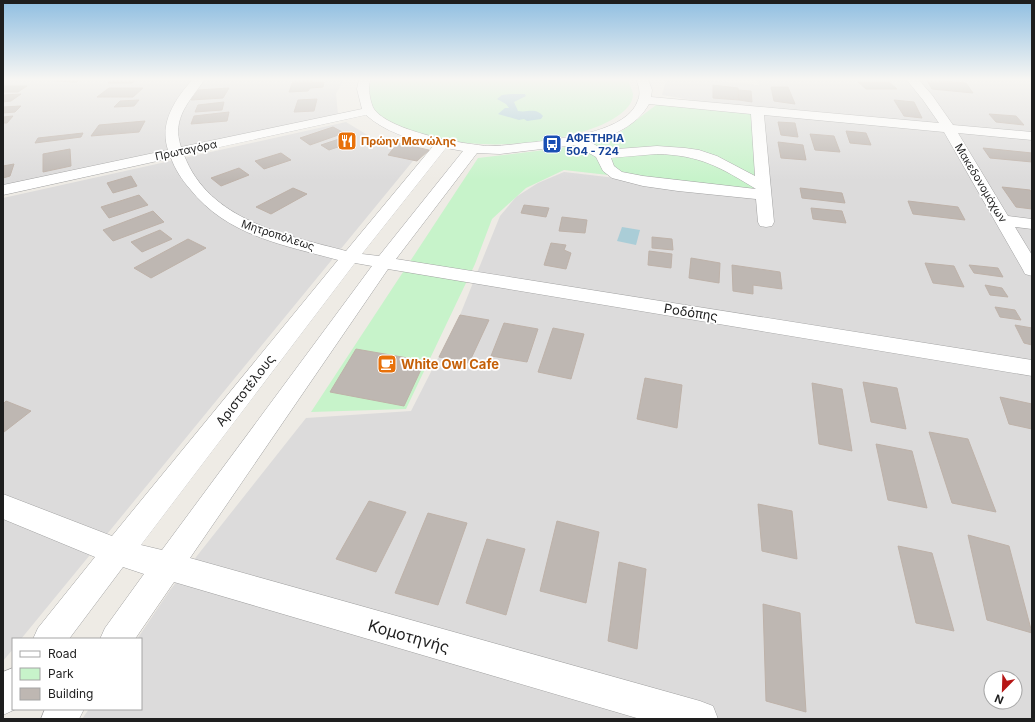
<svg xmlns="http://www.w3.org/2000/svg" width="1035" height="722" font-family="Inter,sans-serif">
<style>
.residential{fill:#dcdbdb;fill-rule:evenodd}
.park{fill:#c7f3ca}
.water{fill:#aacdd7}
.building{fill:#beb7b2;stroke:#beb2a9}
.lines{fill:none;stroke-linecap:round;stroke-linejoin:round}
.minor-casing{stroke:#a2a2a2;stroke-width:1}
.minor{fill:#fff;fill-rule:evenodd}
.labels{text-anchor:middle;stroke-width:3.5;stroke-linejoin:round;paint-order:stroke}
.far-transit-label{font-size:11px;font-weight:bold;fill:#164399;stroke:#fff;text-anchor:start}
.far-food-label{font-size:11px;font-weight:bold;fill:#c56008;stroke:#fff;text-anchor:start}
.far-street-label{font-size:11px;fill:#1e1e1e;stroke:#fff}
.street-label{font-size:13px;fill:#1e1e1e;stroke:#fff}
.food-label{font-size:13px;font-weight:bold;fill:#c56008;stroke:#fff;text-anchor:start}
.near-street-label{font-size:16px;fill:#1e1e1e;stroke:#fff}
</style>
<rect width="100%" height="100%" fill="#eeebe5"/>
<g class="residential">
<polygon points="3,79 344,79 336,94 338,114 3,186"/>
<path d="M666,79H698L759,85L756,79H1032V719H82L89,709H141V639H137L170,590L306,418L411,411L460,315L500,216L516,197L538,183L564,172L720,190L757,111L662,95ZM991,678H1015V702H991Z"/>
<polygon points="346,122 379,142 398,150 417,156 21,639 13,639 13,649 3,661 3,198"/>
</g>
<g class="park">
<path d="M373,79H628C629,84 632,89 633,94C634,111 604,125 591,129C535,149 452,151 398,126C388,121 377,117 371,107C366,99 367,86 373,79Z"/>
<polygon points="660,102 753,112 759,192 564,170 526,188 492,219 475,264 406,409 311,412 478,158 561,148 618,134"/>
</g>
<g class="water">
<path d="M511,94H525L526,96L514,102L518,111C528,113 535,107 543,116L541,119L527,121L524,119L519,120L498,114L505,108H509L506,104L497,99L502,95Z"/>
<polygon points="622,227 640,230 636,245 617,241"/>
</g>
<g class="building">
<polygon points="57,79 80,79 77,82 54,81"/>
<polygon points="113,79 137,79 132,83 108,83"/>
<polygon points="294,79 312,79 311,82 324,82 323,87 310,88 308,91 289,92"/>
<polygon points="926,79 966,83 973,93 932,89"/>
<polygon points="858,82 889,82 897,89 866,89"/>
<polygon points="713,85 738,88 739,100 713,98"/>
<polygon points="3,86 27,86 18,92 3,92"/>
<polygon points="771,87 788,87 795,104 774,101"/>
<polygon points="109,88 143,88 133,97 97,97"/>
<polygon points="229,88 223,98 191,100 198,90"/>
<polygon points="738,90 751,91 752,102 739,100"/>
<polygon points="21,94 11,101 3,102 3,95"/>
<polygon points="317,99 314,111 294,112 298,100"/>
<polygon points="139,100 134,106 114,107 120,101"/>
<polygon points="894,100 914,102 922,118 904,116"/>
<polygon points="224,102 222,110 195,112 198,105"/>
<polygon points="21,106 15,112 3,113 3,107"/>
<polygon points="229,112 227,121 191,124 194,116"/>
<polygon points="989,114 1016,116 1024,125 996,122"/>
<polygon points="13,116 7,123 3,123 3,117"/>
<polygon points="145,121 139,132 91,136 99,125"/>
<polygon points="778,122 795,123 798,137 781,135"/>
<polygon points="333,127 344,133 310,145 300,138"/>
<polygon points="846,131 866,133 871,145 850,143"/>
<polygon points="83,133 81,137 35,143 38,138"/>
<polygon points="810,134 834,136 840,152 815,150"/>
<polygon points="339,139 347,144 329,150 321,145"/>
<polygon points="778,142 803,145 806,160 781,158"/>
<polygon points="398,143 429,150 417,161 388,155"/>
<polygon points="983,148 1032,153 1032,162 990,158"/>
<polygon points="70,149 71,166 43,172 43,154"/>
<polygon points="281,153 291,160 264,169 255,161"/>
<polygon points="14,164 10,176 3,178 3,166"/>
<polygon points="239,168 249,175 221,186 211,178"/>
<polygon points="131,176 137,186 113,193 107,183"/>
<polygon points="1002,187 1030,190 1032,193 1032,209 1016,207"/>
<polygon points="293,188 307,194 271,214 256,207"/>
<polygon points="800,188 842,193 845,203 802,198"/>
<polygon points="139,195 148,205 109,218 101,207"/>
<polygon points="908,201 958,207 965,220 913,214"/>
<polygon points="524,205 549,208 546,217 521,213"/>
<polygon points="811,208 842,211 846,223 813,219"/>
<polygon points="153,211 164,222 113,241 103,230"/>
<polygon points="562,217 587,220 585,233 559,231"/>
<polygon points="160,230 172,239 142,252 131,242"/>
<polygon points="652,237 672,239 673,250 652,248"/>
<polygon points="188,239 206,248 151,278 134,268"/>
<polygon points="551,243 566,245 564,250 571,253 566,269 544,265"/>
<polygon points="649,251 672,254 671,268 648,265"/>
<polygon points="691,258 720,263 719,283 689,278"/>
<polygon points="925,263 954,266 964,287 933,283"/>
<polygon points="732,265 780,272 782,289 753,285 753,294 733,291"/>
<polygon points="969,265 998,268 1003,277 974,273"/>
<polygon points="985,285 1002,288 1008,297 990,295"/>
<polygon points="995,307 1015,310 1021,320 1000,317"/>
<polygon points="460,315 489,320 469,363 439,357"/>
<polygon points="504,323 538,329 527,362 491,356"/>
<polygon points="1015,325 1032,328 1032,345 1024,343"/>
<polygon points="553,328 584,334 571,379 538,372"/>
<polygon points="356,349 425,361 404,406 330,392"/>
<polygon points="645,378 682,385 677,428 637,419"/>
<polygon points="863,382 897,388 906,429 871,422"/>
<polygon points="812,383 842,389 852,451 819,444"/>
<polygon points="1000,397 1032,404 1032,429 1009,424"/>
<polygon points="6,401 31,411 4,432 3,404"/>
<polygon points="929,432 968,439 996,512 952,503"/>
<polygon points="876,444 912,451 927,508 888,500"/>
<polygon points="369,501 406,512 376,572 336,559"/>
<polygon points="758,504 792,511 797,559 762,551"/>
<polygon points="428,513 467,523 438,605 395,593"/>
<polygon points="557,521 599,532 586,603 540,591"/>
<polygon points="968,535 1009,546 1032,633 987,620"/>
<polygon points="487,539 525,549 506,615 466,603"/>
<polygon points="898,546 932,553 954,631 916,623"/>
<polygon points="619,562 646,569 637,649 608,641"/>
<polygon points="763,604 800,613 806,712 766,701"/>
</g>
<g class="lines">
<g class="minor-casing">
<g id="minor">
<path d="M193,79H205C190,101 171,118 181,147L362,109L357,89L359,79H371C368,85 369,91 370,97C371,101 372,106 374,109C389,131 465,145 490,146C505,146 521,143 536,142C563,138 628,132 638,100C641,93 639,86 636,79H648L652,90L651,97L939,123L923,100L906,79H918L932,95L953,125L1032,132V140L958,133L1008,216L1032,219V229L1015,227L1032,255V276L1025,274L1023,270L944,132L764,115L774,222L772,226L766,227L760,226L758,222L756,199L678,191L643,186L612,178L603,171L596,157L575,145L500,154L477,153L396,259L1032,360V376L388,269L190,558L700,701L713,706L718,719H640L174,582L135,639H100L105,628L144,574L123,567L69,639H33L38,628L95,557L3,519V494L112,536L338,260C284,245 227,236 190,189C182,180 175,169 171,158L3,195V185L168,150C159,123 175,99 193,79ZM649,104L751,114L755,176L717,156L699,150L685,148L657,146L604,150L590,142C612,136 637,126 649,104ZM366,115C385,132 410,139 434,145L346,251C286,235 209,221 184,155ZM446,148L463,151L379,256L362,254ZM657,154C700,155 720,167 756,189L643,176L622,172L614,166L611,158ZM355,263L372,266L162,550L141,545Z"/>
<polygon points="13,668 13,709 16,709 3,715 3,672"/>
<polygon points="45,709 84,709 79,719 41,719"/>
</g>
</g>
<use href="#minor" class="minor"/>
</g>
<linearGradient id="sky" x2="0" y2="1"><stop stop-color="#8fbee1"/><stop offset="0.44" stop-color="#f7f6f3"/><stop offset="1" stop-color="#f7f6f3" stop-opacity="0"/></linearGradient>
<rect width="1035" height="180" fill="url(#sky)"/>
<defs>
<g id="restaurant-square" transform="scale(1)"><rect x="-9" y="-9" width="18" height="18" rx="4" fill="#e8710a" stroke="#fff"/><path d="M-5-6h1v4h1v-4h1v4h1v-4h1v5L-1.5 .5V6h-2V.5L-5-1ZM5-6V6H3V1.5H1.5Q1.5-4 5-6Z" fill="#fff"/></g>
<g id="bus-square" transform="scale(1)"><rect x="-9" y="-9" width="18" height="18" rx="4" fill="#1a4fb4" stroke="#fff"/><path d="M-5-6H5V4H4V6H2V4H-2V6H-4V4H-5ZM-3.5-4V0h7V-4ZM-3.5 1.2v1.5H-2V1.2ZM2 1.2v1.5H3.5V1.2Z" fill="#fff"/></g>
<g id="cafe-square" transform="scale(1)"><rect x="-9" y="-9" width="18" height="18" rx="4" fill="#e8710a" stroke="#fff"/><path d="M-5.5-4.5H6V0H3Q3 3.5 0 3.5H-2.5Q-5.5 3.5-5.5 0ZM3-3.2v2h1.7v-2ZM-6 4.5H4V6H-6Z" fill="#fff"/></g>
</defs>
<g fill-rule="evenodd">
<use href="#restaurant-square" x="347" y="141"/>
<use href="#bus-square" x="552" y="144"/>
<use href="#cafe-square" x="387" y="364"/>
</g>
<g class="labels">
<g class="far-transit-label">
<text x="566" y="142">ΑΦΕΤΗΡΙΑ<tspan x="566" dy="13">504 - 724</tspan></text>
</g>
<g class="far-food-label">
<text x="361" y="145">Πρώην Μανώλης</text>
</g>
<g class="far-street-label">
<text transform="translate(186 150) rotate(-12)" y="4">Πρωταγόρα</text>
<text transform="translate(981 183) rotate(59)" y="4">Μακεδονομάχων</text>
<text transform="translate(278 235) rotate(18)" y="4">Μητροπόλεως</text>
</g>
<g class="street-label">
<text transform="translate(691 312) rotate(9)" y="5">Ροδόπης</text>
<text transform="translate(245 390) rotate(-52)" y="5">Αριστοτέλους</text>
</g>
<g class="food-label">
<text x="401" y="369">White Owl Cafe</text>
</g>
<g class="near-street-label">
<text transform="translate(409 636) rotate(16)" y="6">Κομοτηνής</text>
</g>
</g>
<rect width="1035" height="722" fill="none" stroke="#1e1e1e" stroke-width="8"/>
<rect x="12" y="638" width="130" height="72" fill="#ffffff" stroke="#a5a5a5"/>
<rect x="20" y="651" width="20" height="6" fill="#ffffff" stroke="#a5a5a5"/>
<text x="48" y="658" font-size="12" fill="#1e1e1e">Road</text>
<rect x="20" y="668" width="20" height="12" fill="#c7f3ca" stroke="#a5a5a5"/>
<text x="48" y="678" font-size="12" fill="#1e1e1e">Park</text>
<rect x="20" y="688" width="20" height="12" fill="#beb7b2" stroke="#a5a5a5"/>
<text x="48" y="698" font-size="12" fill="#1e1e1e">Building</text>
<g transform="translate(1003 690) rotate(203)"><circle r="19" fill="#ffffff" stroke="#a5a5a5"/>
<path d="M0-3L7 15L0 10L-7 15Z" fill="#b61616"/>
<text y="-6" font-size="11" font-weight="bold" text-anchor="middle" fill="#1e1e1e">N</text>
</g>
</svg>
